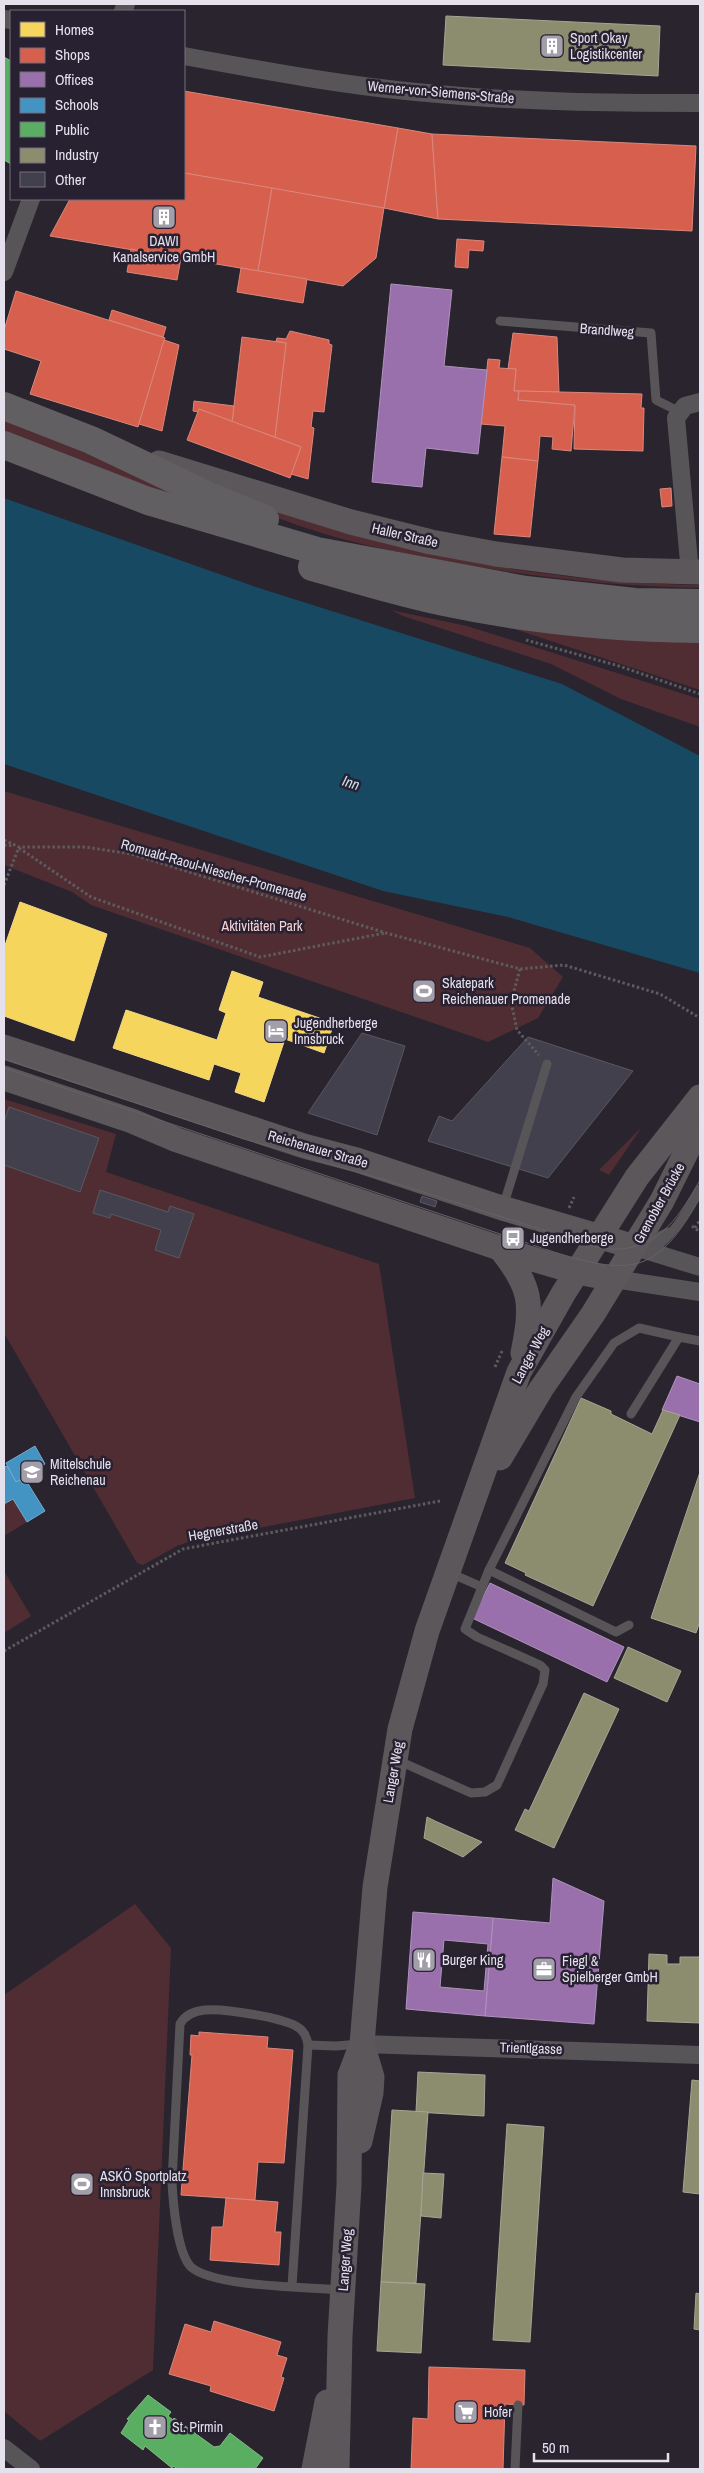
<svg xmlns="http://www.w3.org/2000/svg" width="704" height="2473" font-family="'Archivo Narrow',sans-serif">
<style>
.green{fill:#502d32}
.water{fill:#184963}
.homes{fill:#f6d55c;stroke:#f1d987}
.shops{fill:#d6604d;stroke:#da877d}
.offices{fill:#9970ab;stroke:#b092be;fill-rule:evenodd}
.schools{fill:#4393c3;stroke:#74aacf}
.public{fill:#5aae61;stroke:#84bd8b}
.industry{fill:#8c8c6e;stroke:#a7a694}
.building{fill:#41404c;stroke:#595861}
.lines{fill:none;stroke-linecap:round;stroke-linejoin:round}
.path{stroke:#5e5b5e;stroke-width:3;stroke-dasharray:2.5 2.5;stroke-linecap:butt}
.lane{stroke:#585559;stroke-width:9}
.street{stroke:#585559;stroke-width:18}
.secondary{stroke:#5b575a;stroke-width:25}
.primary{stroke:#625f62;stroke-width:28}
.tram{stroke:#656367;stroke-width:1}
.labels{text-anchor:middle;stroke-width:5;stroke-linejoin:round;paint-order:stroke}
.poi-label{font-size:14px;fill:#e5e1ec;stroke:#282131;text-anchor:start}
.street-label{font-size:14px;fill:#e5e1ec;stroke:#282131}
.park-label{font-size:14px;fill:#f7d3d5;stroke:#282131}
.water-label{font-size:15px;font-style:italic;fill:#c5e3f6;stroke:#282131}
</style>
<rect width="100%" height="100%" fill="#29242e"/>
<g class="green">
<polygon points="7,416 317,546 4,436 4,425"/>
<path d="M239,499C388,551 543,583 700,585V588C614,586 530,577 444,561C395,552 345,542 297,525C277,517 256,512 239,499Z"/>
<polygon points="391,610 467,626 700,699 700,727 621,699 551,664 403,616"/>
<polygon points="496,623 700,639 700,690"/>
<polygon points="4,791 530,948 563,977 538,1018 488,1042 91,905 72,892 4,865"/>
<polygon points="4,1099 116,1134 106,1172 379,1264 415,1498 191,1541 177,1546 143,1565 137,1563 4,1333"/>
<polygon points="642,1127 609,1175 599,1170"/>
<polygon points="13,1499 27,1522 4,1536 4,1511 6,1509 4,1504"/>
<polygon points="4,1571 31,1616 4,1633"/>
<polygon points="135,1904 171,1948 153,2370 40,2441 4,2411 4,1995"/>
</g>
<polygon class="water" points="4,498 259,588 562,684 700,756 700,973 508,917 383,891 4,764"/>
<g class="homes">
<polygon points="20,902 107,934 74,1041 4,1016 4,948"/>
<polygon points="232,971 263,982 258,997 334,1023 324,1053 285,1039 264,1102 235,1092 241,1073 214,1064 209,1080 113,1048 126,1010 217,1040 226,1013 219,1010"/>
</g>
<g class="shops">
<polygon points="184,91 398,128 384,208 184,173"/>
<polygon points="398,128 432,134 438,219 384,208"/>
<polygon points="432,134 696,146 692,231 438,219"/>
<polygon points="184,173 272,188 258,271 50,236 70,199 184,199"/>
<polygon points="272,188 384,208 376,258 343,286 258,271"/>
<polygon points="457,239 484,241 483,251 469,250 468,268 455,267"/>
<polygon points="131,249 181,258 177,280 127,272"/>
<polygon points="241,268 307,279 303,303 237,292"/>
<polygon points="16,291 165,338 138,427 30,394 41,361 4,349 4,330"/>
<polygon points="112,310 166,327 163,337 109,320"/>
<polygon points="290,331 329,340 329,344 332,345 324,412 313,411 311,427 314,428 308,479 291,474 301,447 275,437 286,343 276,341 277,338 286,339"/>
<polygon points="513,333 557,337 559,392 514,391 516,369 508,369"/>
<polygon points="242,337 286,343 275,437 232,422"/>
<polygon points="164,340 179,345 162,431 139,424"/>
<polygon points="488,359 500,360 499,368 516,369 514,391 519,391 518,400 575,405 571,451 552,449 553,437 540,436 538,461 502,457 505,426 481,424"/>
<polygon points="519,391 642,394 641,408 644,408 643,451 574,449 575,405 518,400"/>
<polygon points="194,401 234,406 232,422 199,409 198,412 193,411"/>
<polygon points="199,409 301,447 290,478 187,440"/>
<polygon points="502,457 538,461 530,537 494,534"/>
<polygon points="671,488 672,506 662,507 660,489"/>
<polygon points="199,2032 268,2037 267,2048 293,2050 284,2163 258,2162 255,2200 181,2195 192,2055 190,2055 191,2035 199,2036"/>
<polygon points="226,2198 278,2202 275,2232 281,2232 279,2265 210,2260 212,2227 223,2227"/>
<polygon points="214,2321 281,2342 277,2355 287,2358 281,2377 284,2378 274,2411 210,2391 211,2386 169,2374 185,2324 211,2332"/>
<polygon points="429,2367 525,2370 524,2405 505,2404 503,2469 411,2469 413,2418 428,2419"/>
</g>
<g class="offices">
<polygon points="391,284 452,290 444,366 487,370 478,454 426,448 422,487 372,482"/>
<polygon points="677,1376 700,1384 700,1422 662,1410"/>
<polygon points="490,1583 624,1647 607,1682 472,1618"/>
<polygon points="553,1878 604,1901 594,2024 485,2016 493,1918 550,1923"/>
<path d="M413,1912L493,1918L485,2016L406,2009ZM444,1940L488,1944L484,1991L440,1987Z"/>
</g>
<g class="schools">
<polygon points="35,1446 45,1464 16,1482 6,1463"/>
<polygon points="7,1466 16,1482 20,1480 23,1484 27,1482 45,1511 27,1522 13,1499 4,1504 4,1467"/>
</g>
<g class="public">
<polygon points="4,57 11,61 11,164 4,160"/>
<polygon points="148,2395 171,2412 168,2416 173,2420 174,2418 214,2447 220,2446 230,2433 263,2458 255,2469 178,2469 173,2466 172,2468 145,2446 143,2450 121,2433 129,2420 127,2419"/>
</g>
<g class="industry">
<polygon points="446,16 660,26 658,76 443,65"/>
<polygon points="581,1398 611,1411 611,1414 652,1434 663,1410 680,1415 593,1606 525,1575 526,1573 505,1563"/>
<polygon points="700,1472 700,1621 696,1633 651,1618"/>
<polygon points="628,1647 681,1671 667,1702 614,1678"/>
<polygon points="584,1693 619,1709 554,1848 515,1830 525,1809 529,1811"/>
<polygon points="427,1817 435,1821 482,1842 463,1857 424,1838"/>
<polygon points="649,1954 667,1955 667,1964 680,1964 680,1957 700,1957 700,2023 647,2021"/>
<polygon points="418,2072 485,2075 484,2116 416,2112"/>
<polygon points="692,2080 700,2081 700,2194 683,2192"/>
<polygon points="392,2110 428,2112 416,2283 381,2282"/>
<polygon points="507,2124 544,2127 530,2342 493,2340"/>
<polygon points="423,2173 444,2174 441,2218 421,2216"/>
<polygon points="381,2282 425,2284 421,2353 377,2351"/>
<polygon points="696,2293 700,2294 700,2330 694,2329"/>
</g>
<g class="building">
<polygon points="362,1033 405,1046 377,1135 308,1113"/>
<polygon points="528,1037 633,1071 548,1178 428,1141 439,1116 452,1121"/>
<polygon points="9,1107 99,1138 80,1192 4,1165 4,1122"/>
<polygon points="100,1190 168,1212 170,1206 194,1214 179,1258 155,1250 161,1230 111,1214 110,1218 93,1213"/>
<polygon points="422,1196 437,1201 435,1207 420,1202"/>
</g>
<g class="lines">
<g class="path">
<polyline points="526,640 619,666 700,694"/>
<polyline points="4,840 19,847 85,847 131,854 386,933 520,969 564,965 660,994 700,1018"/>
<polyline points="4,845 13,846"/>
<polyline points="19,848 91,897 260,957 385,933"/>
<polyline points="4,885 19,847"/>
<polyline points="520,969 511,1002 517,1030 539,1055"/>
<polyline points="569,1208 574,1197"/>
<polyline points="692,1226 700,1232"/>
<polyline points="695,1228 700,1220"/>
<polyline points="495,1367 502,1351"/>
<polyline points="4,1651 183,1549 440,1501"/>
</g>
<g class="lane">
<polyline points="500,321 651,333 656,400 680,412"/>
<polyline points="503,1207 547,1064"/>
<polyline points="642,1245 668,1232"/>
<path d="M651,1251C674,1235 686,1213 700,1189"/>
<polyline points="631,1414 679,1337 700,1341"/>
<polyline points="450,1573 482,1587"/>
<polyline points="629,1625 616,1632 489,1570 576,1397 614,1343 639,1328 679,1337"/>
<polyline points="397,1760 471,1793 485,1792 497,1785 543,1684 545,1670 540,1665 477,1637 465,1629 489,1570"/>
<polyline points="308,2045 336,2046 360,2044"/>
<path d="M292,2286L308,2045C307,2038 305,2032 299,2028C286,2018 223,2008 205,2010C195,2011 185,2015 180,2024L172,2182C173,2202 177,2253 191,2267C213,2287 308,2287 340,2290"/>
<polyline points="515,2469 518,2405"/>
</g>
<g class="street">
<polyline points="123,11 126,4"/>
<polyline points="4,19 11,20"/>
<path d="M184,56C265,71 346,86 427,93C518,102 609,103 700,103"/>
<polyline points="4,272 31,199"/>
<polyline points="690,573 676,418 685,406 700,402"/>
<polyline points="635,1247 700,1267"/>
<polyline points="614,1279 700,1292"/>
<polyline points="362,2044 700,2055"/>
<polyline points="4,2448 31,2469"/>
</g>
<g class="secondary">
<polyline points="159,463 351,522 431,542 496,554 622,570 700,572"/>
<polyline points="4,1047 304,1146 357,1160 502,1208 635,1247"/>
<polyline points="4,1078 132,1121 177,1140 529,1258 577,1272 614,1279"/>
<path d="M499,1247C532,1287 533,1303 523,1353"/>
<polyline points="500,1458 541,1389 593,1314 662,1201 700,1124"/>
<polyline points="360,2141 371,2093 372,2077 362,2044"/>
<polyline points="314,2469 327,2402"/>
<polyline points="337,2469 340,2336 349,2185 350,2075 362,2044 375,1887 400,1729 427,1631 519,1372 563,1294 637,1177 700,1097"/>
</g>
<g class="primary">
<polyline points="4,406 91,440 209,496 265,519"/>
<polyline points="4,445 148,501 317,551 526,590 635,602 700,603"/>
<path d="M312,567C356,579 399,593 444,602C528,620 615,628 700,629"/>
</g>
<g class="tram">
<path d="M4,1059L244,1139L385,1180L600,1248C654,1256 677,1221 700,1180"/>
<path d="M4,1068L554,1252C634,1277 658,1272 700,1198"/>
</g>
</g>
<defs>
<g id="building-square" transform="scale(1.25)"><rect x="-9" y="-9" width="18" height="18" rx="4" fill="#a39faa" stroke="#282131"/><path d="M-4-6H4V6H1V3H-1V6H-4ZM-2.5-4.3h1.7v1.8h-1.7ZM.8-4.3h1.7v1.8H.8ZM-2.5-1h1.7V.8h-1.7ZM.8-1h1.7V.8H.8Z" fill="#fff"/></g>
<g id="stadium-square" transform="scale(1.25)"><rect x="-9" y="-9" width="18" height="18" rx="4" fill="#a39faa" stroke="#282131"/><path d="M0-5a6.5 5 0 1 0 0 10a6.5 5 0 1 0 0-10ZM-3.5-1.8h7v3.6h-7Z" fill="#fff"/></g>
<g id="hotel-square" transform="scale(1.25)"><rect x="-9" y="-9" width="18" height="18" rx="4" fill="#a39faa" stroke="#282131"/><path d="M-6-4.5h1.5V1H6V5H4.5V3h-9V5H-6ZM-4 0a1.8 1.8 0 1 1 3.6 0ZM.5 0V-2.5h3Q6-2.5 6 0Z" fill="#fff"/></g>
<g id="bus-square" transform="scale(1.25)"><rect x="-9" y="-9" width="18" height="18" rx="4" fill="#a39faa" stroke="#282131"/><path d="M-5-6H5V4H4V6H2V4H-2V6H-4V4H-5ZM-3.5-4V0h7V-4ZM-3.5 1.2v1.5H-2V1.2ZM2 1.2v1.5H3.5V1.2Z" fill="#fff"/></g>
<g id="school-square" transform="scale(1.25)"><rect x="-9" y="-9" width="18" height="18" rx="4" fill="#a39faa" stroke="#282131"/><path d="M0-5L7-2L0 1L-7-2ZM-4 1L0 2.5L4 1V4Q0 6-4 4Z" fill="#fff"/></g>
<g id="restaurant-square" transform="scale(1.25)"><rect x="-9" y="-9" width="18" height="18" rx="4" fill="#a39faa" stroke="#282131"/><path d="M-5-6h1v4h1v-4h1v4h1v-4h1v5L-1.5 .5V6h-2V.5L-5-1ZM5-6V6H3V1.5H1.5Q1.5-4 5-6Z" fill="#fff"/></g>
<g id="office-square" transform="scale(1.25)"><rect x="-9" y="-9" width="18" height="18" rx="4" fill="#a39faa" stroke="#282131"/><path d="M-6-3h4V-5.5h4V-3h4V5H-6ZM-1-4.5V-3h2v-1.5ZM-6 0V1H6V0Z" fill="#fff"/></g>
<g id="supermarket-square" transform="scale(1.25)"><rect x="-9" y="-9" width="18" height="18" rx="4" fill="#a39faa" stroke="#282131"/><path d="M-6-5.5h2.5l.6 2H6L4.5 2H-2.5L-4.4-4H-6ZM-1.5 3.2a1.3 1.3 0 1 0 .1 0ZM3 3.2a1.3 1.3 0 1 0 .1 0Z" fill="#fff"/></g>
<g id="church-square" transform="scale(1.25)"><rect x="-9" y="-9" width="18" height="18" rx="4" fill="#a39faa" stroke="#282131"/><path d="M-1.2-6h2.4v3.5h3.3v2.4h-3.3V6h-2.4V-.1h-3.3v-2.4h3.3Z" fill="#fff"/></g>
</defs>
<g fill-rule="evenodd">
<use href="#building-square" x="552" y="46"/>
<use href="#building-square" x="164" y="217"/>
<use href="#stadium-square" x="424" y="991"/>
<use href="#hotel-square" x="276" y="1031"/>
<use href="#bus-square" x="513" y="1238"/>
<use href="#school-square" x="32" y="1472"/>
<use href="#restaurant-square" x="424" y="1960"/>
<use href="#office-square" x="544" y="1969"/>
<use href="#stadium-square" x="82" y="2184"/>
<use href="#supermarket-square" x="466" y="2412"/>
<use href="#church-square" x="155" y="2427"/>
</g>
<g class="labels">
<g class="poi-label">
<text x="570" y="43">Sport Okay<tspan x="570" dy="16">Logistikcenter</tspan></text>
<text x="164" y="246" text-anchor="middle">DAWI<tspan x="164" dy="16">Kanalservice GmbH</tspan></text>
<text x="442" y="988">Skatepark<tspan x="442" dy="16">Reichenauer Promenade</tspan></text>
<text x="294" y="1028">Jugendherberge<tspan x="294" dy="16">Innsbruck</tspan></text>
<text x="530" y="1243">Jugendherberge</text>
<text x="50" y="1469">Mittelschule<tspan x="50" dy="16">Reichenau</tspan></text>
<text x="442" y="1965">Burger King</text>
<text x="562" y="1966">Fiegl &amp;<tspan x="562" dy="16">Spielberger GmbH</tspan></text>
<text x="100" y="2181">ASKÖ Sportplatz<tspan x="100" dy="16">Innsbruck</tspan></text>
<text x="484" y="2417">Hofer</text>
<text x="172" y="2432">St. Pirmin</text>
</g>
<g class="street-label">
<text transform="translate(441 92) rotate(5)" y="5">Werner-von-Siemens-Straße</text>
<text transform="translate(607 330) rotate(4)" y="5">Brandlweg</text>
<text transform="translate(405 535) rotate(13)" y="5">Haller Straße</text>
<text transform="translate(214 870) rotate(16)" y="5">Romuald-Raoul-Niescher-Promenade</text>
<text transform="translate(318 1149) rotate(16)" y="5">Reichenauer Straße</text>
<text transform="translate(659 1203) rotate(-61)" y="5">Grenobler Brücke</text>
<text transform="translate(530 1355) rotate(-62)" y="5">Langer Weg</text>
<text transform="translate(223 1530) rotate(-10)" y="5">Hegnerstraße</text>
<text transform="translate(393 1772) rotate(-80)" y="5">Langer Weg</text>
<text transform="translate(531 2048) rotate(2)" y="5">Trientlgasse</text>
<text transform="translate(345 2260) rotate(-86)" y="5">Langer Weg</text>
</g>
<g class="park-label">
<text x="262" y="931">Aktivitäten Park</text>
</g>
<g class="water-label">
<text transform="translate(351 783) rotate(18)" y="5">Inn</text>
</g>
</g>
<rect width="704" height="2473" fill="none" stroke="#e5e1ec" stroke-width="10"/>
<rect x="10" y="10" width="175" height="190" fill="#282131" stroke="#746e7c"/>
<rect x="20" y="22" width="25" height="15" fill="#f6d55c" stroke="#746e7c"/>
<text x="55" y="35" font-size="15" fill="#e5e1ec">Homes</text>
<rect x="20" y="48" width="25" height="15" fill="#d6604d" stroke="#746e7c"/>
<text x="55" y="60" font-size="15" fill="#e5e1ec">Shops</text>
<rect x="20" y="72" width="25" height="15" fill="#9970ab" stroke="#746e7c"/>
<text x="55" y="85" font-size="15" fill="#e5e1ec">Offices</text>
<rect x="20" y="98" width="25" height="15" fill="#4393c3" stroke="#746e7c"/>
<text x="55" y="110" font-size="15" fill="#e5e1ec">Schools</text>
<rect x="20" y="122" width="25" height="15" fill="#5aae61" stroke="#746e7c"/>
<text x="55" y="135" font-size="15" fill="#e5e1ec">Public</text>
<rect x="20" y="148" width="25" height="15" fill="#8c8c6e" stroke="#746e7c"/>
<text x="55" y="160" font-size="15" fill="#e5e1ec">Industry</text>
<rect x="20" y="172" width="25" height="15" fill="#41404c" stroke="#746e7c"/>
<text x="55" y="185" font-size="15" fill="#e5e1ec">Other</text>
<path d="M534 2453v8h134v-8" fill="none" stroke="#e5e1ec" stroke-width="2.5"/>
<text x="542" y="2453" font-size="15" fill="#e5e1ec" stroke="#282131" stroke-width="4" paint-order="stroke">50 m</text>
</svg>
